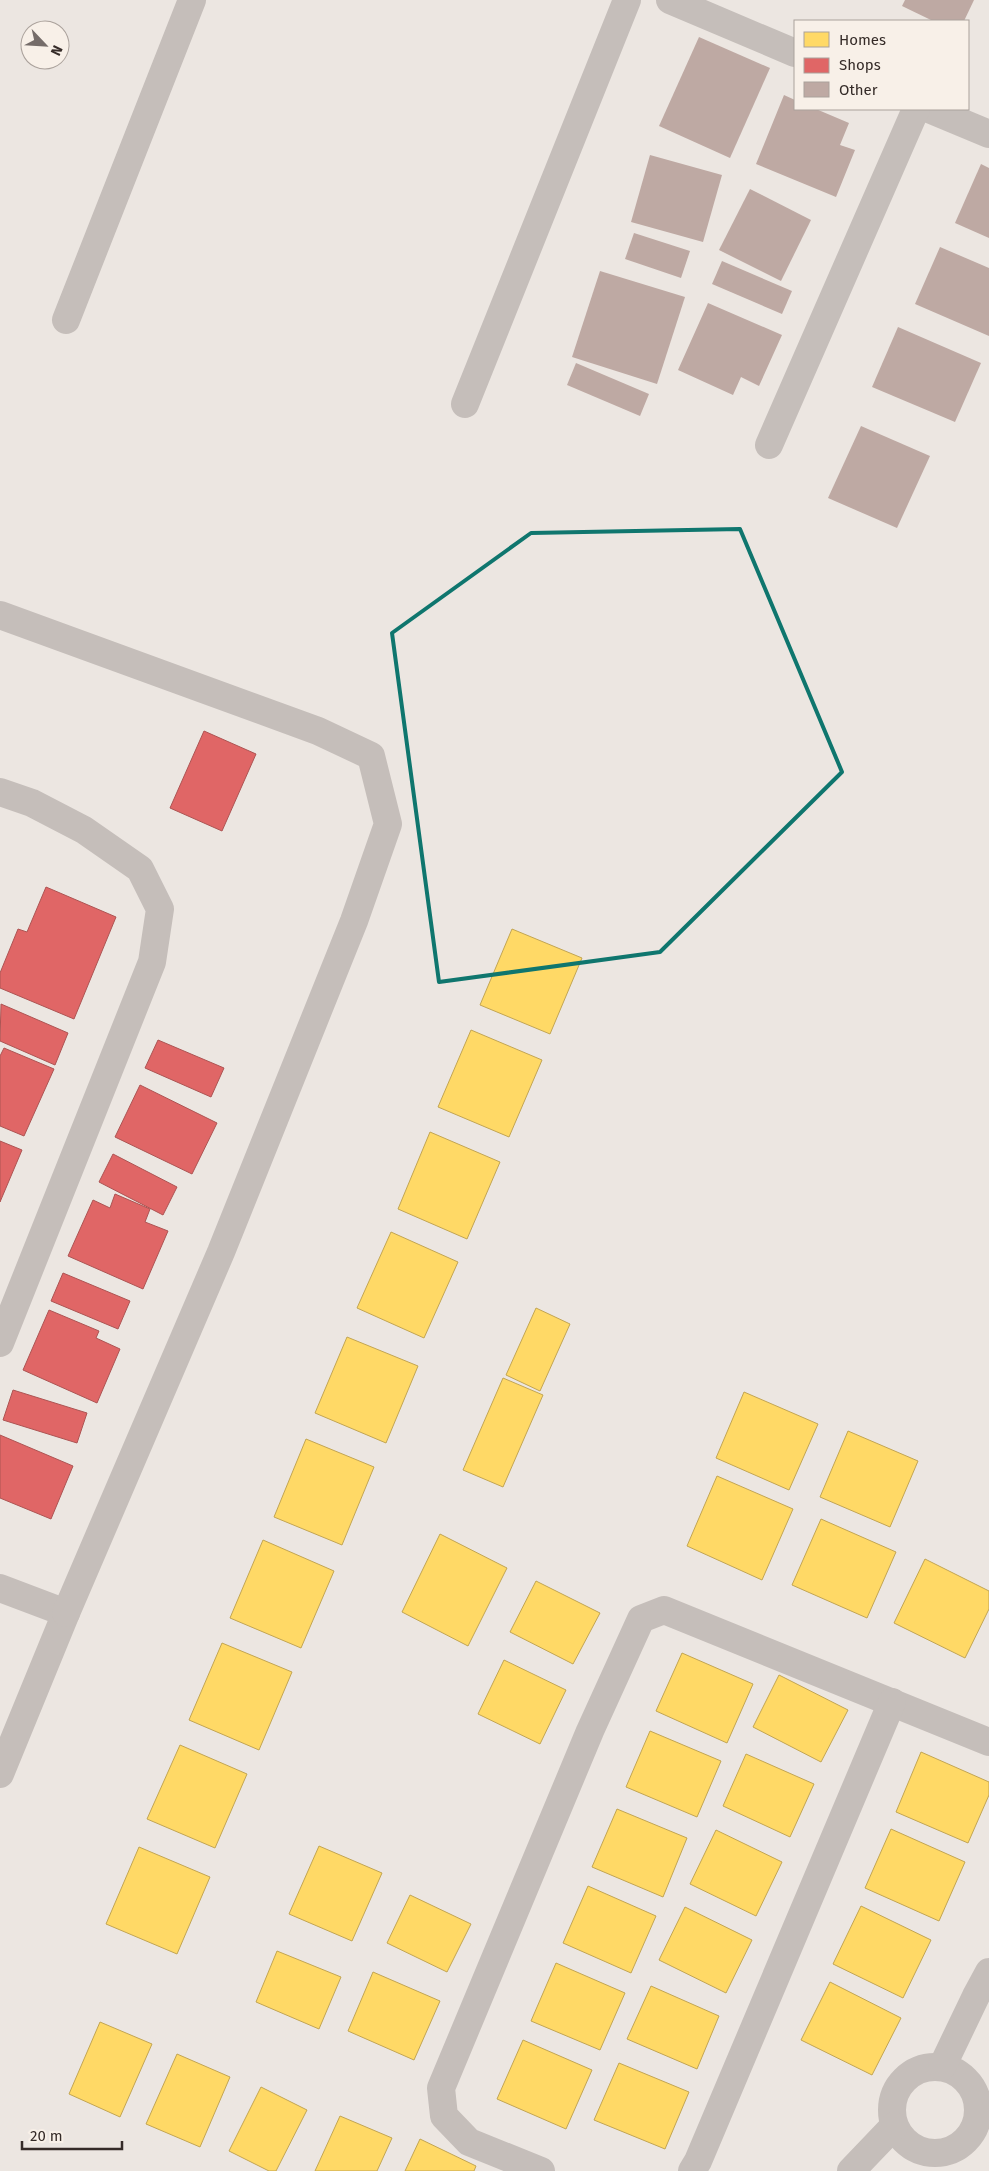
<svg xmlns="http://www.w3.org/2000/svg" width="989" height="2171" font-family="'Fira Sans',sans-serif">
<style>
.homes{fill:#ffd966;stroke:#c2a553}
.shops{fill:#e06666;stroke:#ad5453}
.building{fill:#bea9a3}
.lines{fill:none;stroke-linecap:round;stroke-linejoin:round}
.minor{stroke:#c5beba;stroke-width:28}
.tertiary{stroke:#c5beba;stroke-width:28}
.marked{fill:none;stroke:#0f766e;stroke-width:4;stroke-linejoin:round}
</style>
<rect width="100%" height="100%" fill="#ece6e1"/>
<g class="homes">
<polygon points="512,929 582,958 550,1034 480,1005"/>
<polygon points="471,1030 542,1060 509,1137 438,1107"/>
<polygon points="430,1132 500,1162 467,1239 398,1209"/>
<polygon points="391,1232 458,1262 424,1338 357,1308"/>
<polygon points="536,1308 570,1324 540,1391 506,1375"/>
<polygon points="347,1337 418,1366 386,1443 315,1413"/>
<polygon points="503,1378 543,1395 503,1487 463,1470"/>
<polygon points="744,1392 818,1424 789,1490 716,1458"/>
<polygon points="848,1431 918,1461 890,1527 820,1497"/>
<polygon points="306,1439 374,1467 342,1545 274,1517"/>
<polygon points="717,1476 793,1509 762,1580 687,1546"/>
<polygon points="821,1519 896,1552 867,1618 792,1585"/>
<polygon points="440,1534 507,1568 468,1646 402,1612"/>
<polygon points="263,1540 334,1571 301,1648 230,1618"/>
<polygon points="925,1559 989,1591 989,1609 965,1658 894,1623"/>
<polygon points="536,1581 600,1613 573,1664 510,1632"/>
<polygon points="222,1643 292,1672 259,1750 189,1720"/>
<polygon points="682,1653 753,1684 727,1743 656,1711"/>
<polygon points="504,1660 566,1690 540,1744 478,1714"/>
<polygon points="779,1675 848,1710 821,1762 753,1727"/>
<polygon points="650,1731 721,1761 697,1817 626,1787"/>
<polygon points="180,1745 247,1774 215,1848 147,1819"/>
<polygon points="921,1752 989,1782 989,1795 968,1843 896,1812"/>
<polygon points="746,1754 814,1784 790,1837 723,1806"/>
<polygon points="617,1809 687,1838 663,1897 592,1867"/>
<polygon points="891,1829 965,1862 939,1921 865,1888"/>
<polygon points="716,1830 782,1862 756,1916 690,1884"/>
<polygon points="319,1846 382,1873 352,1941 289,1914"/>
<polygon points="139,1847 210,1877 177,1954 106,1924"/>
<polygon points="588,1886 656,1916 631,1973 563,1943"/>
<polygon points="410,1895 471,1924 447,1972 387,1943"/>
<polygon points="861,1906 931,1940 903,1998 833,1964"/>
<polygon points="685,1907 752,1940 726,1993 659,1960"/>
<polygon points="277,1951 341,1977 319,2029 256,2002"/>
<polygon points="556,1963 625,1993 600,2050 531,2021"/>
<polygon points="373,1972 440,2001 414,2060 348,2031"/>
<polygon points="830,1982 901,2018 872,2075 801,2040"/>
<polygon points="651,1986 719,2016 697,2069 627,2039"/>
<polygon points="100,2022 152,2044 120,2117 69,2094"/>
<polygon points="523,2040 592,2070 566,2129 497,2099"/>
<polygon points="177,2054 230,2077 200,2147 146,2124"/>
<polygon points="619,2063 689,2092 665,2149 594,2120"/>
<polygon points="261,2087 307,2110 276,2171 269,2171 229,2151"/>
<polygon points="340,2116 392,2138 377,2171 315,2171"/>
<polygon points="420,2139 476,2166 474,2171 405,2171"/>
</g>
<g class="shops">
<polygon points="204,731 256,754 222,831 170,808"/>
<polygon points="46,887 116,917 74,1019 0,988 0,973 18,929 27,932"/>
<polygon points="1,1004 68,1033 55,1065 0,1041"/>
<polygon points="158,1040 224,1068 211,1097 145,1068"/>
<polygon points="4,1048 54,1069 24,1136 0,1126 0,1056"/>
<polygon points="140,1085 217,1123 192,1174 115,1137"/>
<polygon points="0,1141 22,1150 0,1202"/>
<polygon points="113,1154 177,1187 163,1215 99,1182"/>
<polygon points="115,1194 150,1209 145,1222 168,1231 143,1289 68,1256 93,1200 110,1208"/>
<polygon points="63,1273 130,1301 118,1329 51,1301"/>
<polygon points="49,1310 99,1331 96,1338 120,1349 97,1403 23,1370"/>
<polygon points="13,1390 87,1413 77,1443 3,1420"/>
<polygon points="0,1435 73,1466 51,1519 0,1498"/>
</g>
<g class="building">
<polygon points="905,0 974,0 964,21 933,21 902,6"/>
<polygon points="699,37 770,68 730,158 659,126"/>
<polygon points="784,95 795,100 795,109 816,109 849,123 840,145 855,150 836,197 756,164"/>
<polygon points="650,155 722,175 703,242 631,222"/>
<polygon points="981,164 989,168 989,238 955,223"/>
<polygon points="750,189 811,220 781,281 719,250"/>
<polygon points="634,233 690,251 681,278 625,259"/>
<polygon points="940,247 989,268 989,336 915,304"/>
<polygon points="722,261 792,291 782,314 712,284"/>
<polygon points="600,271 685,297 657,384 572,357"/>
<polygon points="708,303 782,335 759,386 741,377 733,395 678,370"/>
<polygon points="898,327 981,363 955,422 872,387"/>
<polygon points="576,363 649,394 640,416 567,385"/>
<polygon points="861,426 930,456 897,528 828,498"/>
</g>
<g class="lines">
<g class="minor">
<polyline points="670,0 795,53"/>
<polyline points="929,109 989,134"/>
<polyline points="66,320 192,0"/>
<polyline points="465,404 627,0"/>
<polyline points="769,445 916,109"/>
<polyline points="0,792 32,803 84,830 140,869 160,909 152,962 0,1343"/>
<polyline points="0,1588 66,1613 0,1774"/>
<circle cx="935" cy="2110" r="43"/>
<polyline points="942,2067 976,1996 989,1972"/>
<polyline points="541,2171 469,2142 444,2116 441,2088 590,1731 641,1619 664,1610 989,1742"/>
<polyline points="692,2171 698,2161 892,1702"/>
<polyline points="851,2171 894,2126"/>
</g>
<polyline class="tertiary" points="0,615 318,731 371,756 388,824 354,921 221,1252 66,1613"/>
</g>
<path class="marked" d="M740,529L842,772L660,952L439,982L392,633L531,533Z"/>
<rect x="794" y="20" width="175" height="90" fill="#f8f0e8" stroke="#aaa19b"/>
<rect x="804" y="32" width="25" height="15" fill="#ffd966" stroke="#aaa19b"/>
<text x="839" y="45" font-size="15" fill="#352b28">Homes</text>
<rect x="804" y="58" width="25" height="15" fill="#e06666" stroke="#aaa19b"/>
<text x="839" y="70" font-size="15" fill="#352b28">Shops</text>
<rect x="804" y="82" width="25" height="15" fill="#bea9a3" stroke="#aaa19b"/>
<text x="839" y="95" font-size="15" fill="#352b28">Other</text>
<g transform="translate(45 45) rotate(115)"><circle r="24" fill="#f8f0e8" stroke="#aaa19b"/>
<path d="M0-4L9 19L0 12L-9 19Z" fill="#756c69"/>
<text y="-8" font-size="14" font-weight="bold" text-anchor="middle" fill="#352b28">N</text>
</g>
<path d="M22 2141v8h100v-8" fill="none" stroke="#352b28" stroke-width="2.5"/>
<text x="30" y="2141" font-size="15" fill="#352b28" stroke="#f8f0e8" stroke-width="4" paint-order="stroke">20 m</text>
</svg>
